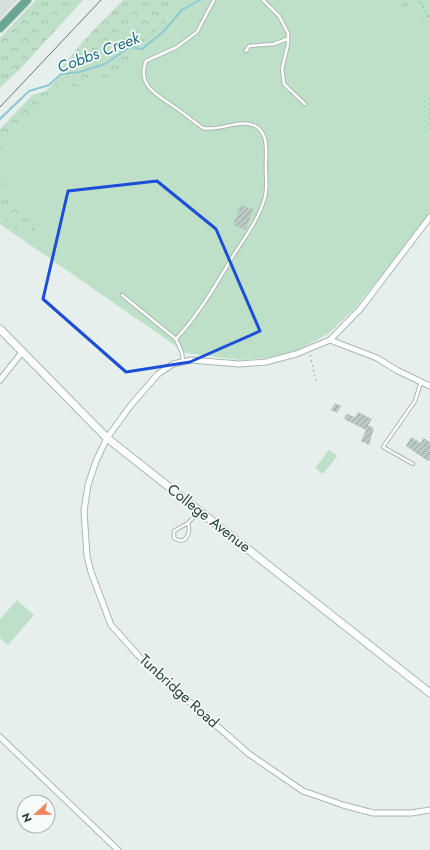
<svg xmlns="http://www.w3.org/2000/svg" width="430" height="850" font-family="Jost,sans-serif">
<style>
.built{fill:#d4dfda}
.green{fill:#bfe0c8}
.forest{fill:url(#forest-crowns)}
.wetland{fill:url(#wetland-marsh)}
.lines{fill:none;stroke-linecap:round;stroke-linejoin:round}
.stream{stroke:#8ec9d4;stroke-width:2}
.building{fill:url(#building-hatch)}
.service-casing{stroke:#a8b8b2;stroke-width:4.5}
.minor-casing{stroke:#a8b8b2;stroke-width:7}
.secondary-casing{stroke:#a4bbb3;stroke-width:9}
.primary-casing{stroke:#c2cac8;stroke-width:10}
.path{stroke:#86b3a5;stroke-width:1;stroke-dasharray:2 3;stroke-linecap:butt}
.service{stroke:#fff;stroke-width:2.5}
.minor{stroke:#fff;stroke-width:5}
.secondary{stroke:#fff;stroke-width:7}
.primary{stroke:#6aa596;stroke-width:8}
.tram{stroke:#5f7d75;stroke-width:1}
.marked{fill:none;stroke:#1d4ed8;stroke-width:3;stroke-linejoin:round}
.labels{text-anchor:middle;stroke-width:3.5;stroke-linejoin:round;paint-order:stroke}
.street-label{font-size:15px;fill:#24423a;stroke:#f7fbf9}
.water-label{font-size:16px;font-style:italic;fill:#1c6f80;stroke:#f7fbf9}
</style>
<defs>
<pattern id="forest-crowns" width="20" height="18" patternUnits="userSpaceOnUse"><rect width="20" height="18" fill="#bfe0c8"/><path d="M2 6a3 3 0 1 1 6 0M12 15a3 3 0 1 1 6 0" fill="none" stroke="#a4c1ad"/></pattern>
<pattern id="wetland-marsh" width="20" height="14" patternUnits="userSpaceOnUse"><rect width="20" height="14" fill="#bfe0c8"/><path d="M1 5h8M5 5V1M11 12h8M15 12V8" fill="none" stroke="#a4c1ad"/></pattern>
<pattern id="building-hatch" width="6" height="6" patternUnits="userSpaceOnUse"><rect width="6" height="6" fill="#bbcac4"/><path d="M-1 1l2-2M0 6l6-6M5 7l2-2" fill="none" stroke="#98a6a0"/></pattern>
</defs>
<rect width="100%" height="100%" fill="#e6efeb"/>
<polygon class="built" points="0,0 18,0 0,19"/>
<g class="green">
<polygon points="134,0 430,0 430,215 356,307 328,334 294,352 266,358 240,360 186,353 0,224 0,138"/>
<polygon points="329,450 337,456 323,474 315,468"/>
<polygon points="17,600 34,615 8,645 0,638 0,619"/>
</g>
<g class="forest">
<polygon points="36,0 83,0 22,67 0,88 0,38"/>
<path d="M123,0H182L169,18L142,42L133,38C108,54 90,63 61,68L84,40Z"/>
<polygon points="134,53 134,63 100,81 71,87 51,99 0,151 0,129 32,95 48,90 64,78 95,73 120,58"/>
<polygon points="0,177 36,230 31,237 16,230 0,213"/>
</g>
<polygon class="wetland" points="408,1 420,5 424,14 423,22 419,10 414,6 404,7 397,12 398,7"/>
<g class="lines">
<polyline class="stream" points="0,119 29,91 49,85 61,74 80,72 105,64 130,47 142,49 162,33 182,10 200,0"/>
</g>
<g class="building">
<polygon points="241,205 253,209 246,230 233,225"/>
<polygon points="335,403 341,406 337,413 331,410"/>
<polygon points="358,412 372,419 368,425 374,428 369,445 361,441 366,430 344,419 347,414 355,417"/>
<polygon points="411,437 421,443 423,438 430,442 430,458 428,461 406,446"/>
</g>
<g class="lines">
<g class="service-casing">
<g id="service">
<polyline points="263,0 279,16 288,33 288,44 282,69 284,84 305,104"/>
<polyline points="246,51 249,46 274,44 287,39"/>
<polyline points="122,295 176,339"/>
<path d="M183,361L182,353L176,339C199,314 216,285 233,256C245,237 259,219 265,197C268,185 265,173 266,161C266,149 268,135 257,127C241,117 220,132 203,128C194,122 185,114 176,108C159,96 136,86 146,61L177,47L197,32L214,0"/>
<polyline points="413,464 383,447 415,401 421,382"/>
<path d="M188,523C191,533 186,546 174,538V531L188,523L199,511"/>
</g>
</g>
<g class="minor-casing">
<g id="minor">
<polyline points="430,217 361,308 330,340 296,354 266,362 239,364 191,360 173,364 158,374 131,405 107,438 96,461 88,485 84,511 87,556 91,572 111,625 146,664 249,754 303,791 343,805 373,813 411,813 430,810"/>
<polyline points="330,340 377,358 398,371 430,386"/>
<polyline points="0,380 23,351"/>
<polyline points="0,737 118,850"/>
</g>
</g>
<g class="secondary-casing">
<polyline id="secondary" points="0,329 107,438 430,693"/>
</g>
<g class="primary-casing">
<polyline id="primary" points="0,28 27,0"/>
</g>
<g class="path">
<polyline points="420,2 430,19"/>
<polyline points="430,98 430,130"/>
<polyline points="310,355 317,384"/>
</g>
<use href="#service" class="service"/>
<use href="#minor" class="minor"/>
<use href="#secondary" class="secondary"/>
<use href="#primary" class="primary"/>
<polyline class="tram" points="0,107 101,0"/>
</g>
<path class="marked" d="M157,181L216,229L260,331L190,362L126,372L43,299L68,191Z"/>
<g class="labels">
<g class="street-label">
<text transform="translate(209 518) rotate(38)" y="5">College Avenue</text>
<text transform="translate(179 691) rotate(42)" y="5">Tunbridge Road</text>
</g>
<g class="water-label">
<text transform="translate(98 52) rotate(-21)" y="6">Cobbs Creek</text>
</g>
</g>
<g transform="translate(36 814) rotate(248)"><circle r="19" fill="#f7fbf9" stroke="#a3b1ad"/>
<path d="M0-3L7 15L0 10L-7 15Z" fill="#f4845f"/>
<text y="-6" font-size="11" font-weight="bold" text-anchor="middle" fill="#24423a">N</text>
</g>
</svg>
